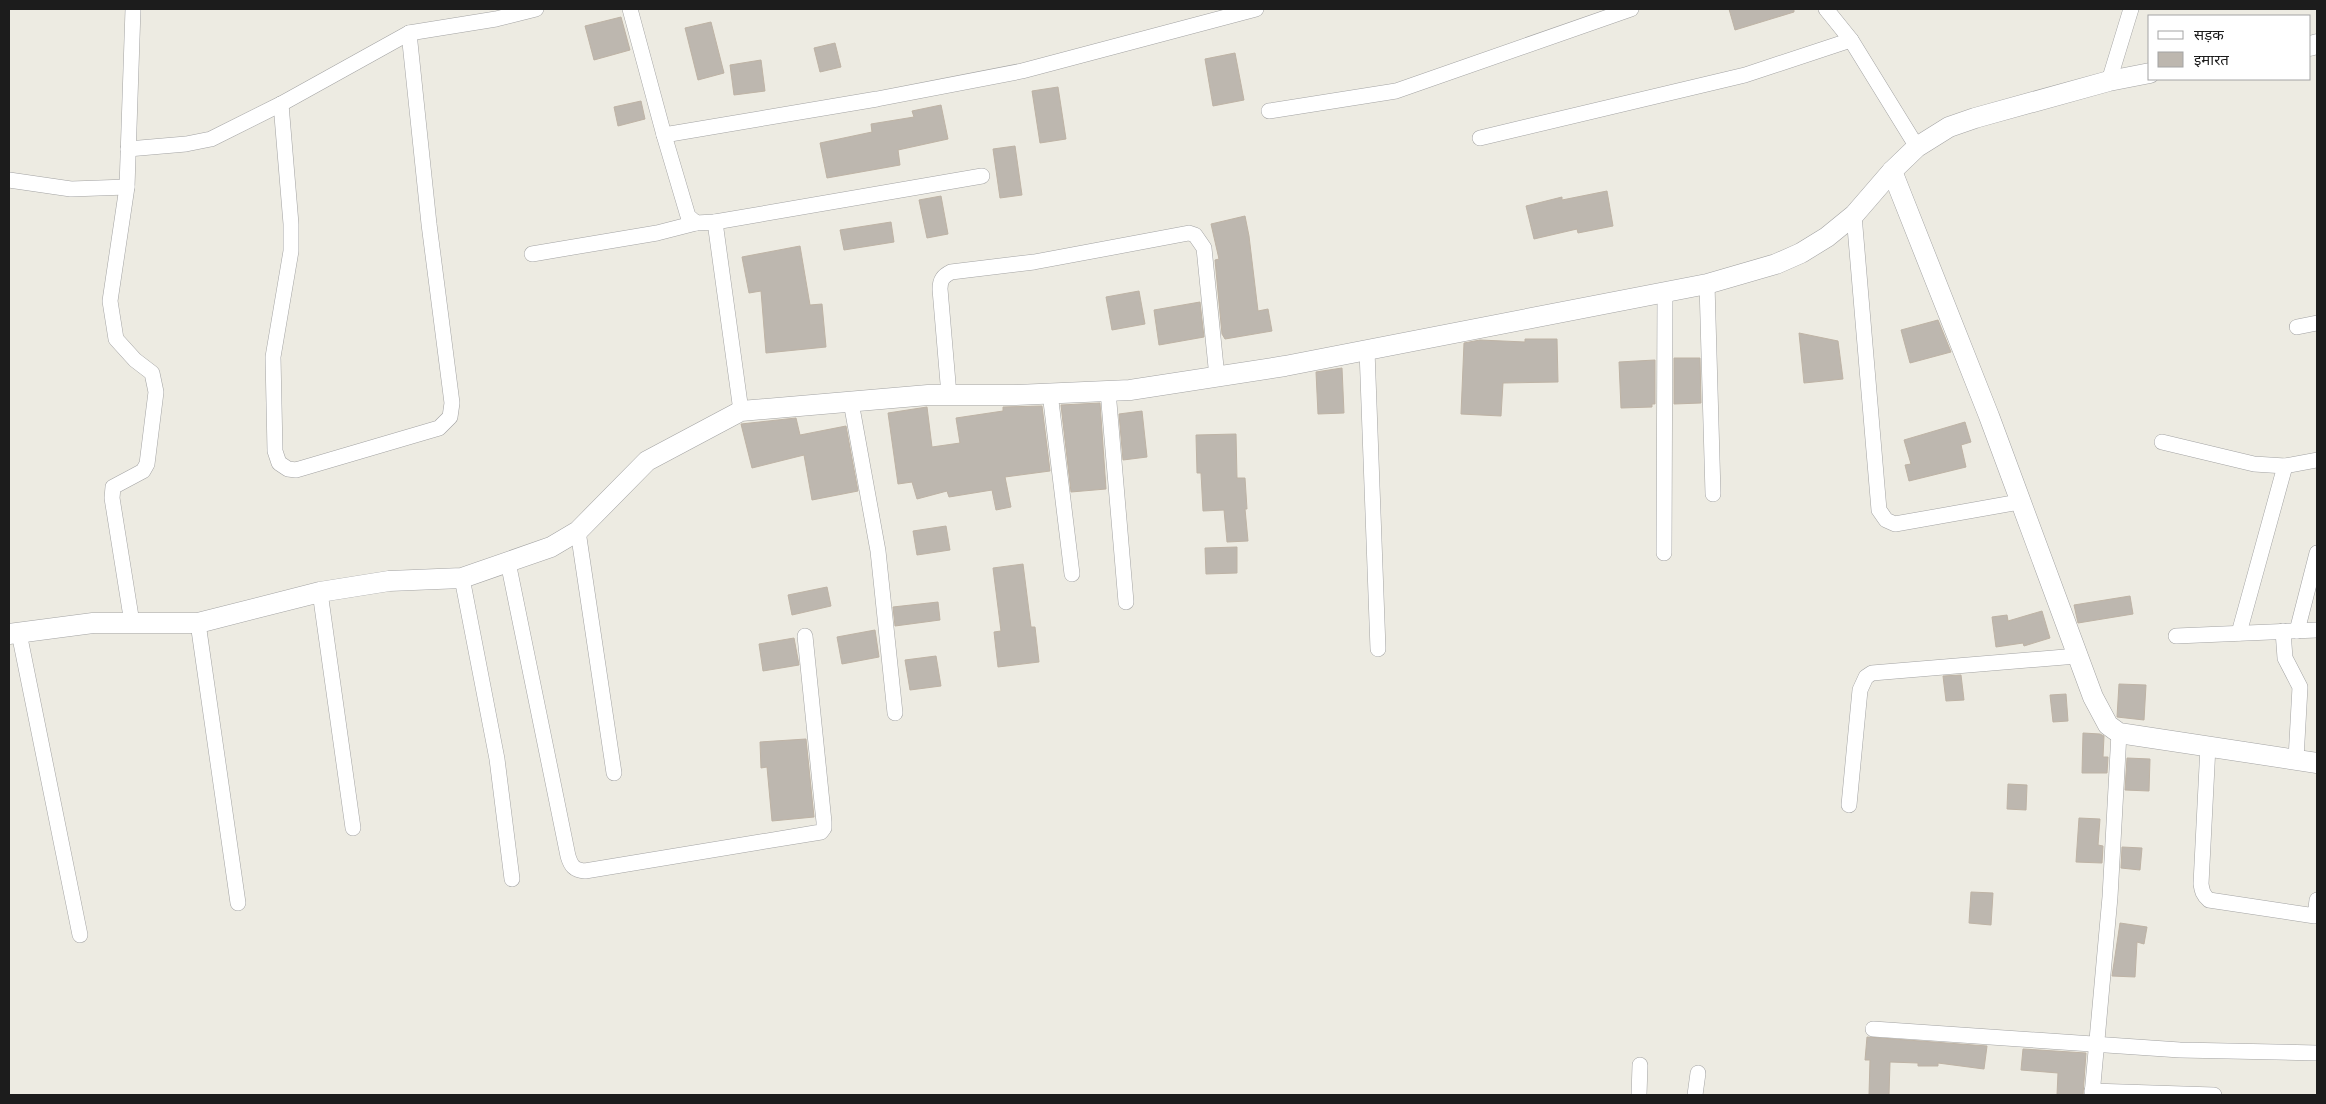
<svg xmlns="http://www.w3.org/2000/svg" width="2326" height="1104" font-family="'Public Sans','Noto Sans Devanagari',sans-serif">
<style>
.building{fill:#bdb7af;stroke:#beb3a5}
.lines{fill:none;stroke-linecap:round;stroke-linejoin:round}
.minor-casing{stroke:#a3a3a3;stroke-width:16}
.tertiary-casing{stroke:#a3a3a3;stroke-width:21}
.minor{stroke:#fff;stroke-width:15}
.tertiary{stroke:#fff;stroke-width:20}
</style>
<rect width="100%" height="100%" fill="#edebe2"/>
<g class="building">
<polygon points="1729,9 1794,9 1794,12 1735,30"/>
<polygon points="621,17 630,50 594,60 585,26"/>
<polygon points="711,22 724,73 698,80 685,28"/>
<polygon points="835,43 841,67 820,72 814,48"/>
<polygon points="1235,53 1244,100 1213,106 1205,59"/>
<polygon points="761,60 765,91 734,95 730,65"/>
<polygon points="1058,87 1066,139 1040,143 1032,91"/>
<polygon points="641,101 645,119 618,126 614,107"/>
<polygon points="941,105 948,139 898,150 900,165 827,178 820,143 872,132 871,124 914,117 912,111"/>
<polygon points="1015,146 1022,195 1000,198 993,149"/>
<polygon points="1607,191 1613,226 1578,233 1577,229 1534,239 1526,206 1562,197 1562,200"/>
<polygon points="941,196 948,234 927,238 919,200"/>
<polygon points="1245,216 1249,236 1258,311 1268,309 1272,331 1225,339 1222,334 1215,260 1219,259 1211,224"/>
<polygon points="891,222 894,242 844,250 840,230"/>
<polygon points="800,246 810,305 822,304 826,347 766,353 761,291 749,293 742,257"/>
<polygon points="1139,291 1145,324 1112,330 1106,297"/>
<polygon points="1200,302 1204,337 1159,345 1154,310"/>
<polygon points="1938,320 1951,352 1910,363 1901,330"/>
<polygon points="1799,333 1838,341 1843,379 1804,383"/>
<polygon points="1525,339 1557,339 1558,382 1503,383 1501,416 1461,414 1464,343 1480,340 1525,342"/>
<polygon points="1674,358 1700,358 1701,403 1674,404"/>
<polygon points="1655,360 1655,404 1652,404 1652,407 1621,408 1619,362"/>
<polygon points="1342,368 1344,413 1318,414 1316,372"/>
<polygon points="1100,403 1106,489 1071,492 1061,405"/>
<polygon points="1042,406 1050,471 1005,477 1011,507 996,510 992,490 949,497 947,491 917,499 912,482 898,484 888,413 927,407 932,447 960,443 956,418 1003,411 1003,407"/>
<polygon points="1142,411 1147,457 1123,460 1119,414"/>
<polygon points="796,418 800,435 846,426 858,491 812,500 804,455 752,468 741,424"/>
<polygon points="1965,422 1971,442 1961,445 1966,467 1909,481 1905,465 1911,464 1904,440"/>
<polygon points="1236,434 1237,478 1245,478 1247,509 1245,509 1248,541 1227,542 1224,510 1203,511 1201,473 1197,473 1196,435"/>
<polygon points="946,526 950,550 917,555 913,531"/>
<polygon points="1237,547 1237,573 1206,574 1205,548"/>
<polygon points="1023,564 1031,627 1035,627 1039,662 998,667 994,632 1001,631 993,568"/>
<polygon points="827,587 831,606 792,615 788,595"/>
<polygon points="2130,596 2133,614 2078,623 2074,605"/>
<polygon points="938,602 940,620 895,626 893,607"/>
<polygon points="2042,611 2050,638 2024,646 2023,643 1996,647 1992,617 2007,615 2008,621"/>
<polygon points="875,630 879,657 842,664 837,637"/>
<polygon points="794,638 799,665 763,671 759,644"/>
<polygon points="936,656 941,686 910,690 905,660"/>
<polygon points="1961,675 1964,700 1946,701 1943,676"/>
<polygon points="2119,684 2146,685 2144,720 2117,717"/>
<polygon points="2066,694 2068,721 2053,722 2050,695"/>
<polygon points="2083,733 2100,734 2104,736 2103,757 2108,757 2107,773 2082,773"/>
<polygon points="806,739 814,817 772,821 767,767 761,768 760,742"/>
<polygon points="2127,758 2150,759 2149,791 2125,790"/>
<polygon points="2008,784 2027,785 2026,810 2007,809"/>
<polygon points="2079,818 2100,819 2098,845 2103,846 2102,863 2076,862"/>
<polygon points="2122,847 2142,848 2140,870 2121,868"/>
<polygon points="1971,892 1993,893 1991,925 1969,923"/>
<polygon points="2120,923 2147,927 2144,944 2137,942 2135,977 2112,976"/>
<polygon points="1867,1037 1987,1046 1984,1069 1938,1063 1938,1066 1918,1066 1918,1063 1890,1062 1889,1095 1869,1095 1870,1060 1865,1060"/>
<polygon points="2023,1049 2086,1053 2083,1095 2057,1095 2058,1073 2021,1070"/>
</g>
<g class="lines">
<g class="minor-casing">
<g id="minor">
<polyline points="630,9 664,135 688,216 696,223 715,222 741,411"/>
<polyline points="1826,9 1851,40 1917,147"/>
<polyline points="2109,81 2131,9"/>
<polyline points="281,104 291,224 291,251 273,357 275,451 279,463 288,469 296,470 439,428 450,417 452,403 429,224 409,33"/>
<polyline points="1269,111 1396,91 1631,9"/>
<polyline points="664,135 877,99 1022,71 1256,9"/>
<polyline points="1480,138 1745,75 1851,40"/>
<polyline points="128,149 186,144 211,139 281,104 409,33 496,19 536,9"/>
<polyline points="9,180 71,189 127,187"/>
<polyline points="1854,215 1879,510 1886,520 1895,524 2019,502"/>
<polyline points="715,222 982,176"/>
<polyline points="532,254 657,233 696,223"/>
<polyline points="1707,284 1713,494"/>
<polyline points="2297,327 2317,323"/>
<polyline points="1367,350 1378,649"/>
<polyline points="1108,391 1126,602"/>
<polyline points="1050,393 1072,574"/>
<path d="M949,395L940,289C940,280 943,276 951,272L1034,262L1189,233L1195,235L1204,248L1217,377"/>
<polyline points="851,402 878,551 895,713"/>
<polyline points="2162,442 2254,464 2285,466 2317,460"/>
<polyline points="578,531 614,773"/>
<polyline points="1664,553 1665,293"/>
<path d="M508,562L568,856C571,866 574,870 585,871L821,832L824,828V822L805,636"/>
<polyline points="462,578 497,759 512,879"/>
<polyline points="320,592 353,828"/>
<polyline points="132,623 112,498 113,487 143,471 147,464 156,392 152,373 135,360 116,339 110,301 127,187 133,9"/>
<polyline points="198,623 238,903"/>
<polyline points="2283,631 2285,658 2300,687 2296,759"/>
<polyline points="2297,631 2317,553"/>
<polyline points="19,633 80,935"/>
<polyline points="2239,633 2285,466"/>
<polyline points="2176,636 2317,630"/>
<path d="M2208,746L2201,884C2202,891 2203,895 2209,900L2315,916L2317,900"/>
<polyline points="1849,805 1860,690 1866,677 1872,673 2077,656"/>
<polyline points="1873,1029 2180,1050 2317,1053"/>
<polyline points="2092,1091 2214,1095"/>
<polyline points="1639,1095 1640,1065"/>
<polyline points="1695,1095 1698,1073"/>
<polyline points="2092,1095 2110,897 2119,733"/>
</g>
</g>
<g class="tertiary-casing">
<g id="tertiary">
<polyline points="2310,46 2317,44"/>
<polyline points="1892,171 1989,416 2093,697 2108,725 2119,733 2317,763"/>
<polyline points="9,634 93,623 198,623 320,592 389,581 462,578 551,547 578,531 647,461 741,411 928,395 1015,395 1130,390 1285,366 1707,284 1776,264 1801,253 1827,237 1854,215 1892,171 1917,147 1949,127 1975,118 2109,81 2150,73"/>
</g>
</g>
<use href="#minor" class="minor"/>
<use href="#tertiary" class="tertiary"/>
</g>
<rect width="2326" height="1104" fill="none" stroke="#1c1c1c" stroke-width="20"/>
<rect x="2148" y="15" width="162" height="65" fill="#ffffff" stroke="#a4a4a4"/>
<rect x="2158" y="31" width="25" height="8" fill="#ffffff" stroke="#a4a4a4"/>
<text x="2194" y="40" font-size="15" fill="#1c1c1c">सड़क</text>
<rect x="2158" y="52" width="25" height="15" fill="#bdb7af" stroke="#a4a4a4"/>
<text x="2194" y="65" font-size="15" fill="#1c1c1c">इमारत</text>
</svg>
